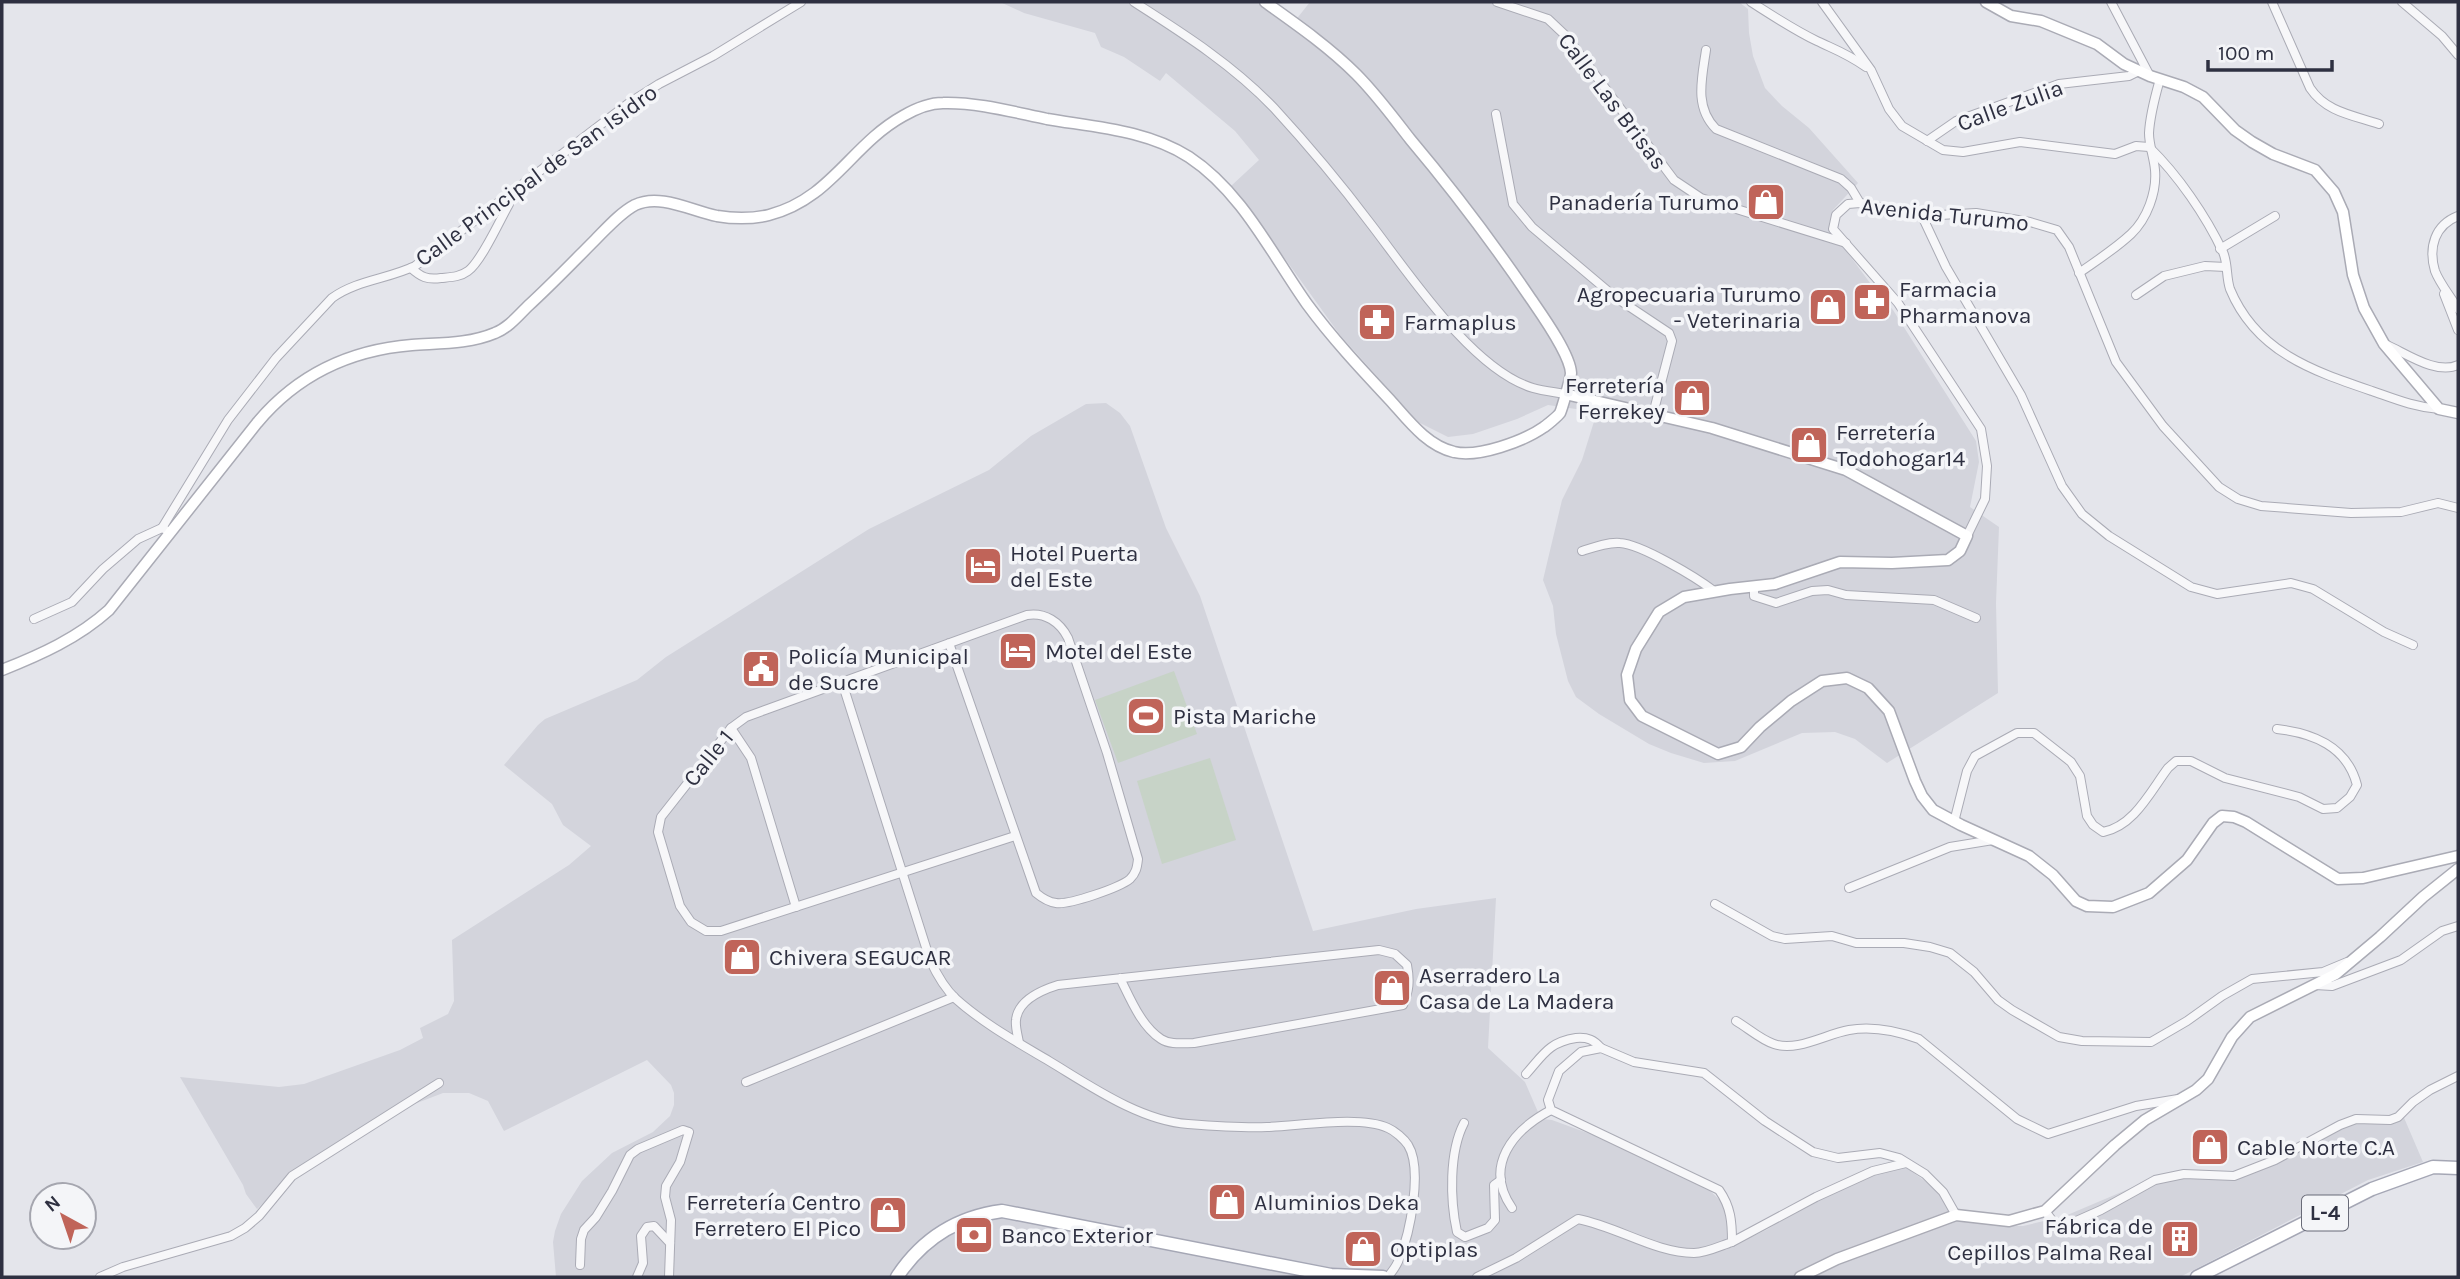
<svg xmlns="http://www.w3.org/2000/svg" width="2460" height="1279" font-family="Karla,sans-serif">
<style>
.built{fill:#d3d4dc}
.green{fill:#c7d3c7}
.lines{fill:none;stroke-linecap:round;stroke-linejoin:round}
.street-casing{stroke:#aaabb5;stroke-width:10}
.secondary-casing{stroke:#aaabb5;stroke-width:13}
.primary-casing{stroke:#a5a7b5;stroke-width:15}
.street{stroke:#f7f7f9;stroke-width:8}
.secondary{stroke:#fff;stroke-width:10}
.primary{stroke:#fff;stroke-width:12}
.labels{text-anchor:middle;stroke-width:7;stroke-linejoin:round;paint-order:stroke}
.shield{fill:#f4f5f8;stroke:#696b78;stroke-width:2}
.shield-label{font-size:21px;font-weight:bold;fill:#2e3041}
.street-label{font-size:23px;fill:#2e3041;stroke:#f4f5f8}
.poi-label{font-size:23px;fill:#2e3041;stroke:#f4f5f8;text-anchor:start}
</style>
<rect width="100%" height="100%" fill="#e4e5eb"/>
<g class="built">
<polygon points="1000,2 1256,2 1291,26 1310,2 1739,2 1748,9 1749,33 1753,56 1765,88 1782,106 1809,128 1858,183 1833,210 1829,224 1833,233 1873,287 1893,310 1976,441 1979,462 1970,507 1999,527 1996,603 1998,693 1887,763 1855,739 1835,732 1802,733 1735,761 1704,763 1671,753 1649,744 1599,714 1576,697 1568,681 1556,634 1553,606 1543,580 1562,500 1582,460 1597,412 1548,405 1517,419 1473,434 1448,437 1418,422 1340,335 1252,213 1231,186 1259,160 1235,131 1166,73 1160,81 1124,57 1101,47 1095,33 1024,13"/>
<polygon points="1106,403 1120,413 1130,426 1166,528 1200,596 1313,931 1416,909 1496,898 1488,1048 1525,1082 1541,1119 1552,1120 1604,1139 1707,1188 1724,1204 1728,1229 1727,1237 1733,1246 1768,1229 1820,1195 1897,1166 1907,1168 1933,1187 1949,1204 1951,1215 1997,1226 2023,1226 2065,1216 2145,1182 2163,1177 2249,1172 2348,1122 2376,1121 2402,1113 2423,1162 2368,1180 2180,1277 556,1277 553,1242 555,1231 561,1214 582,1181 612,1153 653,1132 670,1116 674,1105 674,1093 671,1085 647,1060 504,1131 488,1101 469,1093 443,1093 404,1108 289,1179 257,1209 246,1194 243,1185 180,1077 279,1087 304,1084 400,1050 423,1038 420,1028 448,1014 454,1001 452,940 569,865 591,846 563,825 552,804 504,765 538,725 545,719 637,680 666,657 869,529 989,470 1031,436 1086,404"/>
</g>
<g class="green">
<polygon points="1174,671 1197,734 1118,763 1095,700"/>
<polygon points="1210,758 1236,840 1162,864 1137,781"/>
</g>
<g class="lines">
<g class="street-casing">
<g id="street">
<path d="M1134,2C1184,34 1233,65 1274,108C1308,145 1340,183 1370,223C1408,272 1472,370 1533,388C1543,391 1554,392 1565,394"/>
<polyline points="1497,2 1548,19 1566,36 1674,180 1701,198 1846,243"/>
<path d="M1751,2C1773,16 1794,30 1817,41C1836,50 1848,54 1866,67"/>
<path d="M1822,2L1871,70L1889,109L1902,126L1943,150L1963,152L2020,142L2115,154L2136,146L2149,147C2178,175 2206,216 2223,252C2228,263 2226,277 2230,289C2256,352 2313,371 2372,391C2395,399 2414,407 2439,409"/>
<polyline points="2111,2 2150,76"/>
<path d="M2272,2L2310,88C2326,112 2352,115 2379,124"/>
<polyline points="2402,2 2442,36 2458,55"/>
<path d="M1706,50C1702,78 1694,107 1716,129L1841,179L1851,188L1860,203"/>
<polyline points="1496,114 1513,204 1532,227 1615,297 1669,333 1672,341 1653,414"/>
<polyline points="1927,141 1956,121 2059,84 2129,76 2139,71"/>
<polyline points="1922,216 1946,267 2021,395 2062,486 2082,514 2109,536 2191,587 2217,594 2291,583 2313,589 2384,632 2413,645"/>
<path d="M2458,216C2435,225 2428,247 2435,271C2440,284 2451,297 2458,309"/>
<polyline points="2220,249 2275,216"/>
<path d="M411,268C421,277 427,280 441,278C451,277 460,277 468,271C481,262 500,220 509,204L507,195"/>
<path d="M2079,273C2096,261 2115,249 2131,234C2147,219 2157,192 2155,170C2154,157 2149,146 2149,133C2150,114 2155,97 2160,79"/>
<polyline points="2444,294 2458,330"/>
<polyline points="2136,295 2164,276 2205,266 2226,267"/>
<path d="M2387,345C2407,354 2437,375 2458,365"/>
<path d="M162,528L228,420L276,358L332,298C357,280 388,279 415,266L629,103L659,84L713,56L801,2"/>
<polyline points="1967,536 1985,499 1987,466 1981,429 1898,303 1833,229 1836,215 1848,204 1860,203 1922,216 1976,213 2030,222 2057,230 2069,247 2116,362 2163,426 2219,487 2238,499 2261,506 2351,513 2401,512 2438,503 2458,508"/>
<path d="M1582,551C1594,547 1608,542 1620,543C1641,544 1697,578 1714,591"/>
<polyline points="1754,586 1754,596 1776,603 1812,591 1828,590 1846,595 1934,600 1976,618"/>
<polyline points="34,619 72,602 103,569 138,539 162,528 166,530"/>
<path d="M949,643L1036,893C1042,898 1048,902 1056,903C1069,905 1119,888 1130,879C1136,873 1137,868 1138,859L1107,753L1068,638C1060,622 1045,612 1027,615L765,710L746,717L731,728L661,817L658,832L680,906L691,922L706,931H721L1015,836"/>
<path d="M842,682L930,960C937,975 944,988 956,999C984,1024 1017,1042 1049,1061C1089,1085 1140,1121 1188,1124C1214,1126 1241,1128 1267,1127C1300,1126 1360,1115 1388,1128C1395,1131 1404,1139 1408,1145C1423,1169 1410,1234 1399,1259C1397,1266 1392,1271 1388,1277"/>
<polyline points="731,728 751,758 796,907"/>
<path d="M1954,822L1967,771L1975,756L2017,733H2034L2071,762L2080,776L2087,816L2093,825L2103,832C2134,826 2150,792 2168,768L2176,761H2191L2225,778L2299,797L2323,809L2337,808L2350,797L2357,785C2347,746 2313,733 2277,729"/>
<polyline points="1849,888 1950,847 1993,840"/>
<polyline points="1715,904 1772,936 1785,939 1832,936 1856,943 1904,943 1930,947 1950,953 1974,972 1998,1000 2012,1010 2059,1037 2082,1041 2151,1042 2187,1021 2222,996 2252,979 2323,972 2347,962"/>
<polyline points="2315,985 2332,986 2401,960 2442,931 2458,926"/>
<path d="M1736,1021C1748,1028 1761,1040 1774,1044C1797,1052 1826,1034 1849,1030C1872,1026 1897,1031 1919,1039L2017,1119L2048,1134L2136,1106L2178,1099"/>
<path d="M1019,1043C1018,1036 1015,1027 1016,1020C1018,1000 1042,990 1058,985L1379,950L1395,954L1407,965C1410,981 1409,991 1403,1005L1194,1043C1183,1043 1170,1045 1161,1039C1141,1026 1130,998 1120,978"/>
<path d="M1526,1074C1543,1055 1549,1042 1576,1038C1588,1037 1594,1040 1601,1048"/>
<polyline points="746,1082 954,997"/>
<path d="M1464,1123C1449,1152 1450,1200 1457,1232L1465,1237L1488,1228L1495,1220L1494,1185L1501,1180"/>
<path d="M1512,1208C1483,1166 1513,1130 1551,1110"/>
<polyline points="2045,1211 2055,1224 2065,1226 2101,1210 2155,1180 2184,1174 2234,1176 2275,1160 2340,1125 2356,1119 2390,1120 2398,1117 2413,1102 2430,1090 2458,1076"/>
<polyline points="1732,1242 1816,1197 1873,1171 1906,1163"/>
<polyline points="580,1265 581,1239 584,1230 596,1217 612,1191 630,1155 638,1149 683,1130 689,1132 680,1162 666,1186 665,1197 671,1220 669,1277"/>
<polyline points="100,1277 123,1267 231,1236 245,1228 259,1216 292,1176 439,1083"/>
<polyline points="637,1277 643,1263 641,1236 647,1227 654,1226 670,1243"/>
<path d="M1477,1277L1516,1258L1578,1219C1618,1227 1656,1253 1694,1253C1706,1253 1720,1246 1732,1242C1732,1222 1731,1207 1719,1190L1551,1110L1548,1100L1559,1071L1581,1052L1601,1048L1634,1062L1704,1073L1765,1121L1813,1152L1838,1158L1880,1153L1899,1158L1925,1174L1943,1192L1956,1215"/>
</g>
</g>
<g class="secondary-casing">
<g id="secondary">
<polyline points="1986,2 2011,16 2041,21 2097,44 2124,64 2150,76 2184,87 2203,97 2235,130 2252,142 2273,154 2315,170 2334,192 2343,212 2353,275 2364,308 2384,344 2439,409 2458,413"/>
<polyline points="1565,394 1712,428 1846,470 1967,536 1960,551 1948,560 1892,563 1840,562 1775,584 1730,589 1684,597 1659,612 1636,649 1627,675 1630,700 1642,716 1718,754 1741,747 1760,727 1791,701 1822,681 1847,678 1868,688 1889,711 1915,781 1922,796 1933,810 1961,825 2029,856 2053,875 2076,901 2087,906 2113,907 2149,893 2187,860 2213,823 2222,816 2234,817 2246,822 2338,879 2363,878 2458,856"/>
<path d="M2,670C40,655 78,638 109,610L257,423C297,375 350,350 412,345C440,343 469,344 495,333C508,328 518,316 528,306C551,285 573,262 595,240C607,228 620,213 635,205C660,193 692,211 717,216C735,219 752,219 769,215C831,199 851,145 903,116C915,109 929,103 943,103C977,102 1013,112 1047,119C1094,127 1147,130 1189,157C1242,192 1271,253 1307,304C1332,338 1361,369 1390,400C1408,420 1427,446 1454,452C1478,458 1524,441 1544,427C1547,425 1558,416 1560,413C1562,409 1571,377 1571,373C1570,354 1542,315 1531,299C1493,243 1453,190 1410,139C1393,117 1376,94 1356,74C1329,47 1296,24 1265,2"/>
<polyline points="1800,1277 1837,1259 1956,1215 2009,1221 2045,1211 2115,1145 2145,1120 2196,1090 2208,1079 2232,1037 2250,1017 2336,974 2380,937 2423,897 2458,869"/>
</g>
</g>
<g class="primary-casing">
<g id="primary">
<path d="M897,1277C922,1239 956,1217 1002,1211L1331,1275L1383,1277"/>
<polyline points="2197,1277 2372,1189 2433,1167 2458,1168"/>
</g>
</g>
<use href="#street" class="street"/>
<use href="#secondary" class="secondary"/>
<use href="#primary" class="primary"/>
</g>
<defs>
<g id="shop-square" transform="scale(2.0125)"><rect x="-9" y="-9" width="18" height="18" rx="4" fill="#c06459" stroke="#f4f5f8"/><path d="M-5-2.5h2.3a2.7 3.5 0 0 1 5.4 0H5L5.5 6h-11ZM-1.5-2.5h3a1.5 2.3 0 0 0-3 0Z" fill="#fff"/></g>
<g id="pharmacy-square" transform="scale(2.0125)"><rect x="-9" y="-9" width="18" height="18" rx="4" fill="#c06459" stroke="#f4f5f8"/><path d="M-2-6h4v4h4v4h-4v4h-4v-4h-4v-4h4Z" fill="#fff"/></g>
<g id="hotel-square" transform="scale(2.0125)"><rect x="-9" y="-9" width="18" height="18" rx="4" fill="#c06459" stroke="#f4f5f8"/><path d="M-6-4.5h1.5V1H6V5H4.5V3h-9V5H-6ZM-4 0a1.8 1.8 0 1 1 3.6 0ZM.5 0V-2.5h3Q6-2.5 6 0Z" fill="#fff"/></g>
<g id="civic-square" transform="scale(2.0125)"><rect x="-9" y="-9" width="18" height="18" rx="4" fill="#c06459" stroke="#f4f5f8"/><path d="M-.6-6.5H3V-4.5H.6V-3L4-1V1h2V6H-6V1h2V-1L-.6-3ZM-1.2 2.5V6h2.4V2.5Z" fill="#fff"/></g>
<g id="stadium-square" transform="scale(2.0125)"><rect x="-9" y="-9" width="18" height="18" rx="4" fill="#c06459" stroke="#f4f5f8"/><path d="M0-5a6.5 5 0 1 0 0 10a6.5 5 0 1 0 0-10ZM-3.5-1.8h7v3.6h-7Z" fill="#fff"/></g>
<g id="bank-square" transform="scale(2.0125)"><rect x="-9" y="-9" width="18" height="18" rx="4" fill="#c06459" stroke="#f4f5f8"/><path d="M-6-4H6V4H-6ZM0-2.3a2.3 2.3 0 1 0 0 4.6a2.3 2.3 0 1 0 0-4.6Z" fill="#fff"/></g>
<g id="building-square" transform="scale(2.0125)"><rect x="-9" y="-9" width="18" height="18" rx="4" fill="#c06459" stroke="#f4f5f8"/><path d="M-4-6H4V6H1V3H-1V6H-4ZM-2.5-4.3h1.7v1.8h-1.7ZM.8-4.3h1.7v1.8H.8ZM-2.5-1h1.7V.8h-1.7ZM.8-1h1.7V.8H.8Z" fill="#fff"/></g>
</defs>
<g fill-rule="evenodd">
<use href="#shop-square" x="1766" y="202"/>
<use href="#pharmacy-square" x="1872" y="302"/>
<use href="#shop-square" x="1828" y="307"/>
<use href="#pharmacy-square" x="1377" y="322"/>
<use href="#shop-square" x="1692" y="398"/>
<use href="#shop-square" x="1809" y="445"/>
<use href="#hotel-square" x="983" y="566"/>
<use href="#hotel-square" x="1018" y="651"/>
<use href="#civic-square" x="761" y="669"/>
<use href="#stadium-square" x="1146" y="716"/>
<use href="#shop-square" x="742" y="957"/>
<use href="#shop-square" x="1392" y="988"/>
<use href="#shop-square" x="2210" y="1147"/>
<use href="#shop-square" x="1227" y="1202"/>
<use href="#shop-square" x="888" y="1215"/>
<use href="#bank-square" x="974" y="1235"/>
<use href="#building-square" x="2180" y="1239"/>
<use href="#shop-square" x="1363" y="1249"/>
</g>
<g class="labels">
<rect class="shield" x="2302" y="1195.5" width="46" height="35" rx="5"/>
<g class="shield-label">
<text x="2325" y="1220">L-4</text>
</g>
<g class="street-label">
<text transform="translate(1613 101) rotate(53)" y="8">Calle Las Brisas</text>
<text transform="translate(2010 105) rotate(-20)" y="8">Calle Zulia</text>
<text transform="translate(536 175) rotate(-36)" y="8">Calle Principal de San Isidro</text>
<text transform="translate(1945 214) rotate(6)" y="8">Avenida Turumo</text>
<text transform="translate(708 758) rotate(-51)" y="8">Calle 1</text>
</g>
<g class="poi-label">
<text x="1739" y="210" text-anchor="end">Panadería Turumo</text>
<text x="1899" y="297">Farmacia<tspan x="1899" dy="26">Pharmanova</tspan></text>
<text x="1801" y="302" text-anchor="end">Agropecuaria Turumo<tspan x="1801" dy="26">- Veterinaria</tspan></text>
<text x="1404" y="330">Farmaplus</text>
<text x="1665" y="393" text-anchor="end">Ferretería<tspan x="1665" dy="26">Ferrekey</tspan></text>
<text x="1836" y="440">Ferretería<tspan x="1836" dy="26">Todohogar14</tspan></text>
<text x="1010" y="561">Hotel Puerta<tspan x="1010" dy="26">del Este</tspan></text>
<text x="1045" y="659">Motel del Este</text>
<text x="788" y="664">Policía Municipal<tspan x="788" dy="26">de Sucre</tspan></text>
<text x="1173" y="724">Pista Mariche</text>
<text x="769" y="965">Chivera SEGUCAR</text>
<text x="1419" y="983">Aserradero La<tspan x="1419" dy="26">Casa de La Madera</tspan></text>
<text x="2237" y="1155">Cable Norte C.A</text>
<text x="861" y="1210" text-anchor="end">Ferretería Centro<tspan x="861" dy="26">Ferretero El Pico</tspan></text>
<text x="1254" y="1210">Aluminios Deka</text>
<text x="2153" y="1234" text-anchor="end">Fábrica de<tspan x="2153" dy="26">Cepillos Palma Real</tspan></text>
<text x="1001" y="1243">Banco Exterior</text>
<text x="1390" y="1257">Optiplas</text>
</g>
</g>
<rect width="2460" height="1279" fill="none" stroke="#2e3041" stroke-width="7"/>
<g transform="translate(63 1216) rotate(320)"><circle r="33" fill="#f4f5f8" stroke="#a5a6af" stroke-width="2"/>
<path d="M0-5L12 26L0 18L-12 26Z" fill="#c06459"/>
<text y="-10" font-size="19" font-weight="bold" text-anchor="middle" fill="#2e3041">N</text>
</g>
<path d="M2208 60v10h124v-10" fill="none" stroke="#2e3041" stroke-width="3.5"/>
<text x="2218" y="60" font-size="21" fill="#2e3041" stroke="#f4f5f8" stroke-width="5" paint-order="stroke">100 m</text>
</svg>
